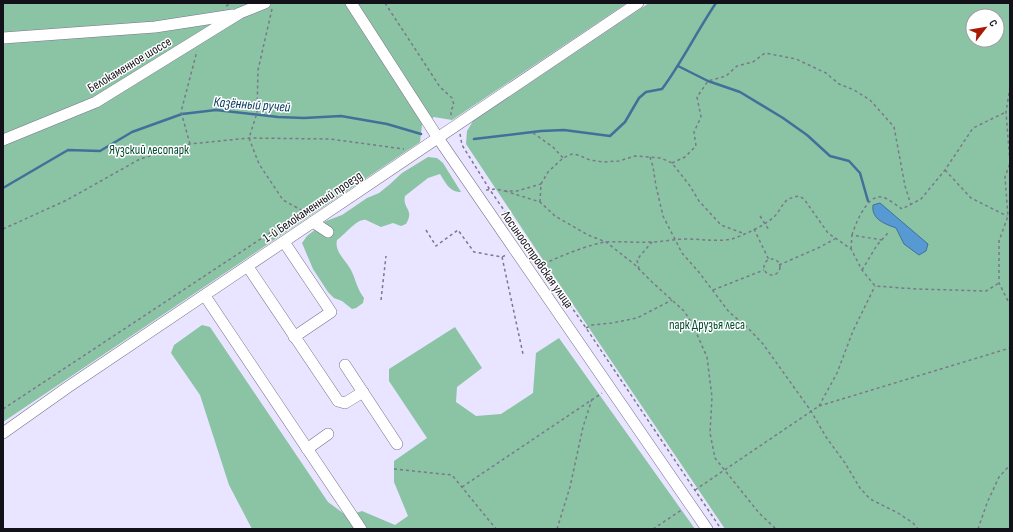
<svg xmlns="http://www.w3.org/2000/svg" width="1013" height="532" font-family="'Sofia Sans Condensed',sans-serif">
<style>
.green{fill:#8ac4a4;fill-rule:evenodd}
.water{fill:#5799d2;stroke:#42709a}
.lines{fill:none;stroke-linecap:round;stroke-linejoin:round}
.stream{stroke:#42709a;stroke-width:2.5}
.minor-casing{stroke:#78738b;stroke-width:12}
.path{stroke:#7b788a;stroke-width:1.5;stroke-dasharray:3 3;stroke-linecap:butt}
.minor{stroke:#fff;stroke-width:11}
.labels{text-anchor:middle;stroke-width:3;stroke-linejoin:round;paint-order:stroke}
.street-label{font-size:13px;fill:#121019;stroke:#fff}
.park-label{font-size:13px;fill:#024c2f;stroke:#fff}
.water-label{font-size:14px;font-style:italic;fill:#03385e;stroke:#fff}
</style>
<rect width="100%" height="100%" fill="#e9e4ff"/>
<g class="green">
<polygon points="3,3 627,3 452,120 434,117 422,125 420,142 3,422"/>
<path d="M649,3H1010V529H725L545,263L466,144L467,131L473,121ZM973,16H997V40H973Z"/>
<path d="M428,157L437,158L443,163L461,192C450,193 445,182 440,174L428,178L405,196C402,209 415,209 406,224L401,226L393,223L381,227C376,225 371,222 366,220C357,218 345,235 337,240C334,252 346,260 351,270C356,280 357,289 364,298L363,303L356,308L352,309L342,301L334,298L328,292L313,269L302,243L307,236L326,221L342,215L367,198L379,193L389,185L402,173Z"/>
<polygon points="202,325 210,327 328,502 347,516 362,511 395,525 408,516 394,482 394,461 427,438 389,381 389,369 455,327 482,368 457,387 456,402 476,416 501,414 533,393 536,353 559,338 695,529 252,529 229,485 200,395 171,353 174,345"/>
</g>
<path class="water" d="M880,203L928,244L926,251L919,255L904,244L896,228C886,224 871,220 873,205Z"/>
<g class="lines">
<g class="stream">
<polyline points="678,66 708,81 740,92 783,118 807,135 830,156 849,161 860,173 868,201"/>
<path d="M474,139L541,131L564,130L610,136L625,122L639,98L646,92L662,89C682,62 697,31 716,3"/>
<polyline points="3,188 68,150 100,151 132,132 182,114 216,110 278,117 304,118 341,116 387,124 421,134"/>
</g>
<g class="minor-casing">
<g id="minor">
<polyline points="351,3 438,138 707,529"/>
<polyline points="3,38 155,27 233,15"/>
<polyline points="3,140 96,102 240,13 265,3"/>
<polyline points="313,222 328,232"/>
<polyline points="284,242 331,312 294,337"/>
<polyline points="248,267 338,401 345,403 363,392"/>
<polyline points="205,296 361,529"/>
<polyline points="345,365 397,444"/>
<polyline points="3,433 68,387 638,3"/>
<polyline points="307,449 328,434"/>
</g>
</g>
<g class="path">
<polyline points="385,3 440,87 452,98 454,105 451,110 451,118"/>
<polyline points="226,6 232,3"/>
<polyline points="272,9 258,70 257,113 249,138 259,164 283,200 303,211"/>
<polyline points="1010,87 1006,112 1010,163 1005,177 1008,216 999,241 999,283 1010,305"/>
<polyline points="533,133 553,147 563,158"/>
<polyline points="460,134 462,145 490,190 586,328 721,529"/>
<polyline points="190,144 181,112 197,51"/>
<polyline points="650,157 653,167 656,186 663,216 682,253 698,271 729,312 748,328 763,344 811,411 826,437 845,463 860,488 870,499 898,513 913,523 918,529"/>
<polyline points="672,163 685,157 696,146 694,132 701,117 697,97 708,81 726,76 737,66 753,62 765,53 796,59 826,73 839,84 854,90 870,100 894,127 905,186 911,205"/>
<polyline points="945,170 971,198 1007,216"/>
<polyline points="486,190 496,189 505,191 517,191 541,184"/>
<polyline points="505,191 540,202 555,216 588,235 606,242 634,264 652,282 684,311 692,323 707,357 712,397 710,433 715,458 759,513 776,529"/>
<polyline points="540,202 541,184 548,172 563,158 572,154 578,155 590,160 603,162 619,161 635,156 661,158 672,163 690,186 699,201 721,225 745,234"/>
<polyline points="760,216 769,230"/>
<polyline points="3,229 67,200 140,159 190,144 249,138 330,139 404,149"/>
<polyline points="754,229 769,260"/>
<polyline points="426,230 436,246 458,230 474,252 502,257 506,255"/>
<path d="M852,235C855,225 867,194 882,197C889,199 896,205 902,209L921,199L945,170L973,128L1006,112"/>
<polyline points="851,249 852,235 882,240"/>
<polyline points="502,257 523,354"/>
<circle cx="772" cy="267" r="8"/>
<polyline points="779,265 818,248 835,239"/>
<path d="M539,267C549,260 595,242 607,242C622,241 636,243 650,242C662,242 674,239 686,239C702,239 716,242 732,239C744,235 766,225 775,216C785,204 782,199 799,196L804,199L828,233L851,249L862,270L875,286L916,289L986,291L999,283"/>
<polyline points="639,269 637,260 640,256 652,242"/>
<polyline points="862,270 877,245 888,233"/>
<polyline points="713,290 764,270"/>
<polyline points="381,300 386,256"/>
<polyline points="586,328 592,325 612,323 637,318 672,300"/>
<polyline points="819,406 837,373 853,331 875,286"/>
<polyline points="3,409 303,211 343,186 349,186"/>
<polyline points="394,469 452,475 496,529"/>
<polyline points="462,487 602,393"/>
<polyline points="695,490 819,406 1010,348"/>
<polyline points="557,529 570,487 583,427 592,399"/>
<polyline points="653,529 683,509"/>
<polyline points="978,529 987,503 999,477 1010,465"/>
</g>
<use href="#minor" class="minor"/>
</g>
<g class="labels">
<g class="street-label">
<text transform="translate(129 64) rotate(-31)" y="5">Белокаменное шоссе</text>
<text transform="translate(312 206) rotate(-34)" y="5">1-й Белокаменный проезд</text>
<text transform="translate(538 259) rotate(55)" y="5">Лосиноостровская улица</text>
</g>
<g class="park-label">
<text x="149" y="154">Яузский лесопарк</text>
<text x="707" y="329">парк Друзья леса</text>
</g>
<g class="water-label">
<text transform="translate(252 104) rotate(4)" y="5">Казённый ручей</text>
</g>
</g>
<rect width="1013" height="532" fill="none" stroke="#121019" stroke-width="8"/>
<g transform="translate(985 28) rotate(59)"><circle r="19" fill="#ffffff" stroke="#a09fa3"/>
<path d="M0-3L7 15L0 10L-7 15Z" fill="#a91a02"/>
<text y="-6" font-size="11" font-weight="bold" text-anchor="middle" fill="#121019">С</text>
</g>
</svg>
